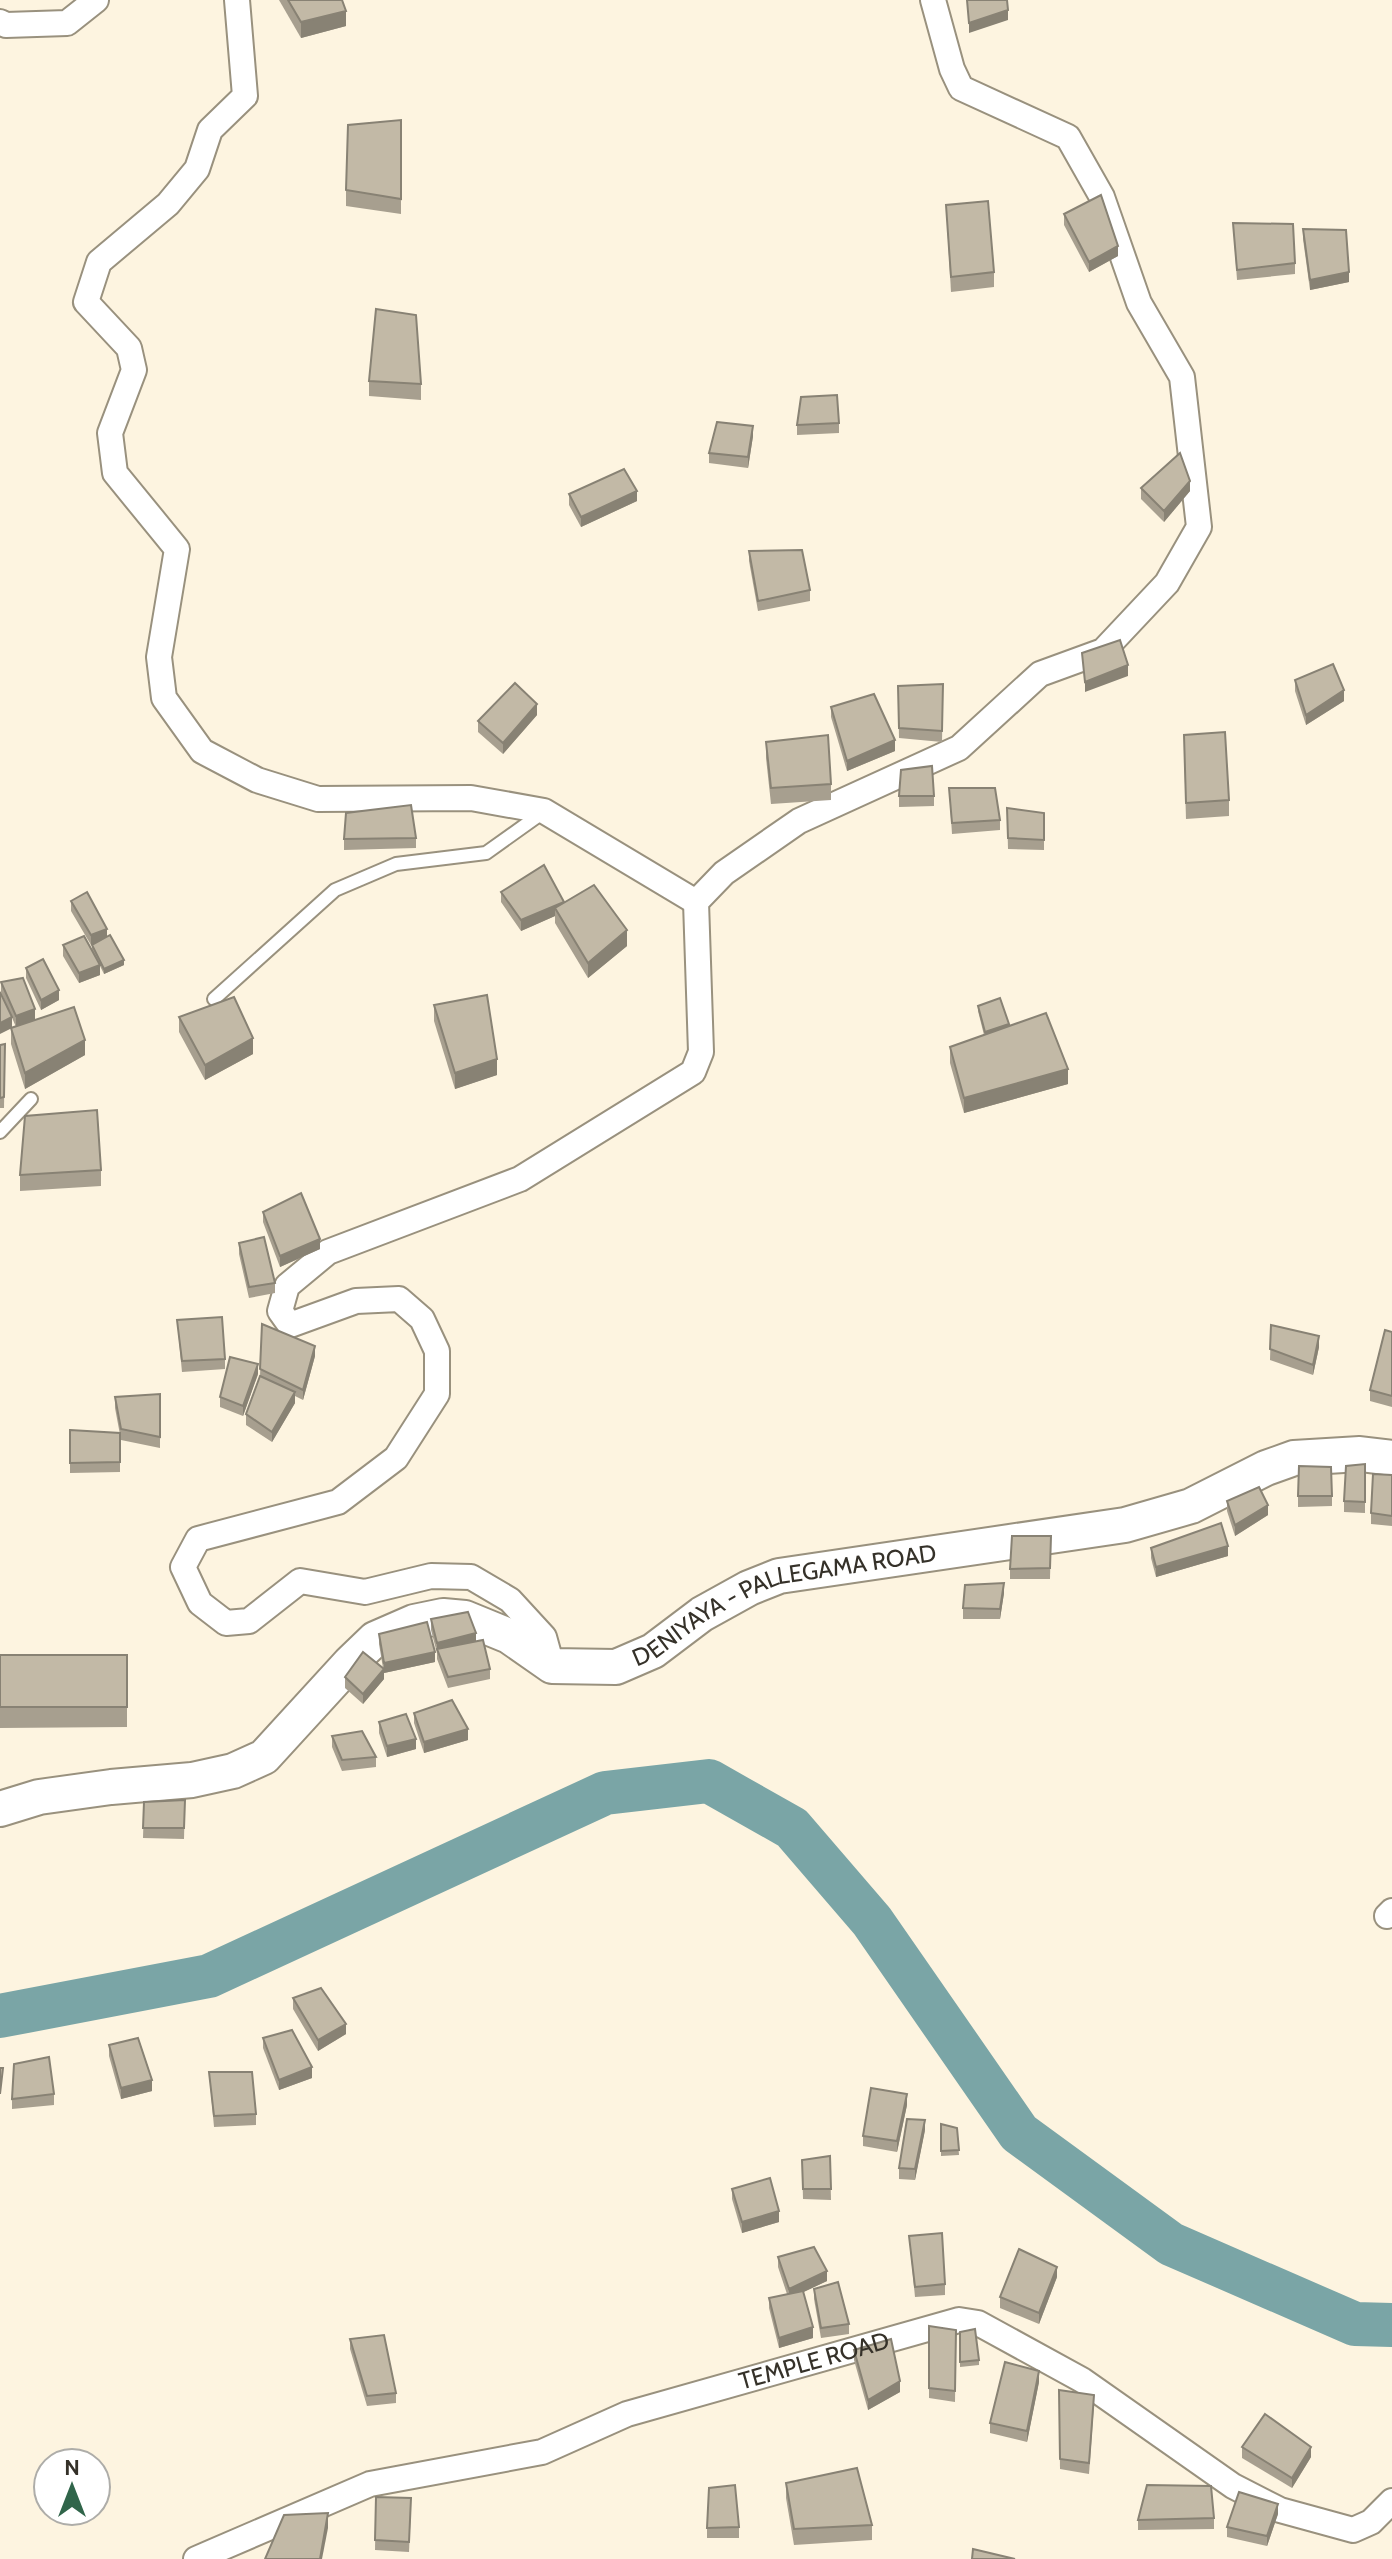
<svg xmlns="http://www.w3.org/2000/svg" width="1392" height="2559" font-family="Cabin,sans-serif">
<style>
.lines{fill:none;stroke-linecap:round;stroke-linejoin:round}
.river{stroke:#7aa5a6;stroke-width:44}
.lane-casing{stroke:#99917e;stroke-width:16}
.street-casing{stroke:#99917e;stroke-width:28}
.secondary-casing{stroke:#99917e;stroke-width:38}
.lane{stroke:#fff;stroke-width:12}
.street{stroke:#fff;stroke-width:24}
.secondary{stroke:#fff;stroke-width:34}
.wall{fill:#a79f8f}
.shaded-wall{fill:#888274}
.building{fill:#c2b9a6;stroke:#888274;stroke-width:2}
.labels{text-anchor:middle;stroke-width:8;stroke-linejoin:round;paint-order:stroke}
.street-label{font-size:24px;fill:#353129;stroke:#fff}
</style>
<rect width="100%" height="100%" fill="#fdf4e0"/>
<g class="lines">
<polyline class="river" points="0,2016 209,1976 605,1793 709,1781 792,1828 872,1921 1019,2133 1171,2244 1355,2324 1392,2325"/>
<g class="lane-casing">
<g id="lane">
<polyline points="214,999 335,890 396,864 486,853 542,813"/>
<polyline points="0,1132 31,1099"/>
</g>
</g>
<g class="street-casing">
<g id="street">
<polyline points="237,0 245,96 210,130 197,169 168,204 99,262 86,302 129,348 134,370 110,433 115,473 177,549 159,657 164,698 202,751 257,780 318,799 471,798 544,811 696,902"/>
<polyline points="0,22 6,25 67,23 96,0"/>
<polyline points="552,1666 544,1637 510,1600 471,1577 431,1576 365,1592 300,1581 249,1621 226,1623 200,1603 183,1567 198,1539 338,1502 396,1458 437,1394 437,1351 422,1319 399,1299 356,1301 290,1325 280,1311 287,1286 328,1252 520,1179 693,1072 701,1052 696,902 724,873 799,821 959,748 1040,674 1103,651 1167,583 1199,527 1182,377 1139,303 1102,197 1068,137 961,88 952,69 933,0"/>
<polyline points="1387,1916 1392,1911"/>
<path id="s1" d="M196,2559L370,2484L542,2452L627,2414L959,2320L978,2323L1082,2380L1233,2486L1280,2510L1353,2530L1371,2522L1392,2501"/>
</g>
</g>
<g class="secondary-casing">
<g id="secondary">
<path id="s2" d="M0,1809L39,1797L111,1787L192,1780L233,1771L264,1757L350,1663L375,1639L414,1622L443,1616L465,1618L509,1636L552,1666L616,1667L653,1651L702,1614L749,1588L779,1576L1125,1525L1191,1506L1266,1468L1294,1458L1360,1454L1392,1458"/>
</g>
</g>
<use href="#lane" class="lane"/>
<use href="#street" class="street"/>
<use href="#secondary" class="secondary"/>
</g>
<g class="wall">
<polygon points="279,0 342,0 346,26 301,38"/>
<polygon points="401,120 401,214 346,206 346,190"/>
<polygon points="946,205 994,272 994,287 951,292"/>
<polygon points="1064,214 1118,256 1089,272 1064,225"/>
<polygon points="1233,223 1295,263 1295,274 1237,280"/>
<polygon points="1303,229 1349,282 1310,290 1303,239"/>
<polygon points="369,381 421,384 421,400 369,396"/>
<polygon points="839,423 839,433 797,435 797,425"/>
<polygon points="753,436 748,468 709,463 709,453"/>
<polygon points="1141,488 1190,491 1164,522 1141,499"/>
<polygon points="569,494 637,501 581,527 569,505"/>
<polygon points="749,551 810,590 810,601 758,611 749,561"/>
<polygon points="1295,680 1344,701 1306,725 1295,691"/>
<polygon points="943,684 942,742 899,738 898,686"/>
<polygon points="831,707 895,751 847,771 831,717"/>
<polygon points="537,715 503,754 478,732 478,721"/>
<polygon points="766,742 831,784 831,800 771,804 766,758"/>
<polygon points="1184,750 1229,800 1229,816 1186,819"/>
<polygon points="949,788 1000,820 1000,830 952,834"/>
<polygon points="899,796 934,796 934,806 899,807"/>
<polygon points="1007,808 1044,813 1044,850 1008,849"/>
<polygon points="416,838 416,848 344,850 344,839"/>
<polygon points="501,892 564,903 627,946 588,978 555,923 555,916 521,931 501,902"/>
<polygon points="71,901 107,937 124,965 104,974 100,966 100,975 79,983 63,956 63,945 92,950 92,945 91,945 71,911"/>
<polygon points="26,968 59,1000 41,1010 26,978"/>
<polygon points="1,982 35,1020 85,1055 25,1089 11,1044 11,1028 16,1027 1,992"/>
<polygon points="434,1005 497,1075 455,1089 434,1021"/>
<polygon points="978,1006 1009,1026 1068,1084 964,1113 950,1063 950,1047 984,1035 978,1011"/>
<polygon points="179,1017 253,1054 205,1080 179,1032"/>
<polygon points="5,1044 4,1108 0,1108 0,1045"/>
<polygon points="101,1170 101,1186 20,1191 20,1175"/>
<polygon points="263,1212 320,1249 280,1267 263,1222"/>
<polygon points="239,1243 275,1283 275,1293 249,1298 239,1254"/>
<polygon points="177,1320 225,1359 225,1369 182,1372"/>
<polygon points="262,1324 315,1356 303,1400 295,1396 295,1403 272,1442 246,1425 246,1414 260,1376"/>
<polygon points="1271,1325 1319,1347 1313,1375 1270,1360"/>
<polygon points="1392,1332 1392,1407 1370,1401 1370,1390"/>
<polygon points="258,1374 243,1416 220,1407 220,1397"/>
<polygon points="160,1394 160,1448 121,1440 115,1408 115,1397"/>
<polygon points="70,1430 120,1433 120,1472 70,1473"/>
<polygon points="1365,1464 1365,1513 1344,1512 1344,1501"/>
<polygon points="1392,1475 1392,1526 1371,1524 1371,1513"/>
<polygon points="1298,1496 1332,1496 1332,1506 1298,1507"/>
<polygon points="1227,1501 1268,1515 1235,1536 1227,1511"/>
<polygon points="1051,1536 1050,1579 1010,1579 1010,1569"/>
<polygon points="1151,1548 1228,1556 1156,1577 1151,1558"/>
<polygon points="1004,1593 1000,1619 963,1619 963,1608"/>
<polygon points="431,1619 476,1642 490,1669 490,1679 448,1688 437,1659 437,1653 431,1630"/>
<polygon points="379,1634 435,1662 384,1673 384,1679 363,1704 345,1688 345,1677 383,1668 379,1644"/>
<polygon points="0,1655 127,1655 127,1727 0,1728"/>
<polygon points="414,1713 468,1740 424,1753 414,1723"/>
<polygon points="379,1722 416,1749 387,1757 379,1733"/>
<polygon points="332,1736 376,1757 376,1767 342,1771 332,1747"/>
<polygon points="185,1800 184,1839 143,1838 144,1802"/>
<polygon points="293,1998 346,2034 318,2051 293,2009"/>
<polygon points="263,2038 312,2078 279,2090 263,2048"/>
<polygon points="109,2045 152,2091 121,2099 109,2056"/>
<polygon points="209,2072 256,2114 256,2125 214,2127"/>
<polygon points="54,2094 54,2105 12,2109 12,2099"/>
<polygon points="907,2105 897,2152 863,2146 863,2136"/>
<polygon points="941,2124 957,2128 959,2155 941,2156"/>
<polygon points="925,2130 915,2180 899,2179 899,2168"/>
<polygon points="830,2156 831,2200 803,2199 802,2160"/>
<polygon points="732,2189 779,2222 742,2233 732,2199"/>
<polygon points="909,2236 945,2284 945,2295 915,2297"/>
<polygon points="778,2257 827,2281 803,2292 813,2338 779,2348 769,2308 769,2298 787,2294 778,2267"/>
<polygon points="1057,2277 1039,2324 1000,2308 1000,2297"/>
<polygon points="814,2289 849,2324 849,2334 821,2338 814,2299"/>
<polygon points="929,2326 956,2330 955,2402 929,2398"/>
<polygon points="960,2332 979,2360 979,2365 960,2367"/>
<polygon points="350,2339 396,2393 396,2403 367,2406 350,2349"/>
<polygon points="854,2350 900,2392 868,2410 854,2360"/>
<polygon points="1039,2382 1027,2442 990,2433 990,2423"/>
<polygon points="1059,2390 1094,2405 1089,2474 1060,2469"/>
<polygon points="1242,2447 1311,2457 1292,2488 1242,2458"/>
<polygon points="786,2483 872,2525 872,2540 794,2545 786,2498"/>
<polygon points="376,2497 411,2509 409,2552 375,2550"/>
<polygon points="1278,2514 1267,2546 1227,2537 1227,2527"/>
<polygon points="1214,2518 1214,2529 1138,2530 1138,2520"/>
<polygon points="739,2527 739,2538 707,2538 707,2528"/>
</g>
<g class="shaded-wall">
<polygon points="1008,10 1008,20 969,33 969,23"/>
<polygon points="346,11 346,26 301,38 301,22"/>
<polygon points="1118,246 1118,256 1089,272 1089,262"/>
<polygon points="1349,272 1349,282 1310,290 1310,280"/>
<polygon points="753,426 753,436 748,468 748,457"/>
<polygon points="1190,481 1190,491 1164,522 1164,511"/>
<polygon points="637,491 637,501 581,527 581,517"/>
<polygon points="1128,665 1128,676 1085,692 1085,682"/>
<polygon points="1344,690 1344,701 1306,725 1306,715"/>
<polygon points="537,704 537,715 503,754 503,743"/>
<polygon points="895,740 895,751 847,771 847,761"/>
<polygon points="564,902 555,908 555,916 521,931 521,920"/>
<polygon points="107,929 107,939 91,945 91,935"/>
<polygon points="627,930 627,946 588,978 588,963"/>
<polygon points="124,960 124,965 104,974 104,969"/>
<polygon points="100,965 100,975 79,983 79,973"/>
<polygon points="59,990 59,1000 41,1010 41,1000"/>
<polygon points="35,1009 35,1020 16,1027 16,1016"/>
<polygon points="12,1017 12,1028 0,1034 0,1023"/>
<polygon points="1009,1024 1009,1029 985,1037 985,1032"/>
<polygon points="253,1038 253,1054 205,1080 205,1065"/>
<polygon points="85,1040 85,1055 25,1089 25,1073"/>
<polygon points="497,1059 497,1075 455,1089 455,1073"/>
<polygon points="1068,1069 1068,1084 964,1113 964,1098"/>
<polygon points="320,1239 320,1249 280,1267 280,1256"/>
<polygon points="1319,1336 1319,1347 1313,1375 1313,1365"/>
<polygon points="315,1346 315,1356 303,1400 303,1390"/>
<polygon points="258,1364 258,1374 243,1416 243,1406"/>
<polygon points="295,1392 295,1403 272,1442 272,1432"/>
<polygon points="1268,1505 1268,1515 1235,1536 1235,1525"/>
<polygon points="1228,1546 1228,1556 1156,1577 1156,1567"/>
<polygon points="1004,1583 1004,1593 1000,1619 1000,1609"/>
<polygon points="476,1633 476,1644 437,1649 437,1653 437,1643"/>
<polygon points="435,1652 435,1662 384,1673 384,1679 363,1704 363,1694 384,1669 384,1663"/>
<polygon points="468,1729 468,1740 424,1753 424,1742"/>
<polygon points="416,1739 416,1749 387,1757 387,1746"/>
<polygon points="346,2024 346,2034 318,2051 318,2040"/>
<polygon points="312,2067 312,2078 279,2090 279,2080"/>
<polygon points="152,2080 152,2091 121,2099 121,2088"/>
<polygon points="907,2094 907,2105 897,2152 897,2141"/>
<polygon points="925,2120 925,2130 915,2180 915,2169"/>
<polygon points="779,2211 779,2222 742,2233 742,2222"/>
<polygon points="1057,2267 1057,2277 1039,2324 1039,2313"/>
<polygon points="827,2271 827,2281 789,2299 789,2289"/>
<polygon points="813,2327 813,2338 779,2348 779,2338"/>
<polygon points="1039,2371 1039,2382 1027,2442 1027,2431"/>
<polygon points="900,2381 900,2392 868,2410 868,2400"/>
<polygon points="1311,2447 1311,2457 1292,2488 1292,2478"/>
<polygon points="1278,2504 1278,2514 1267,2546 1267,2536"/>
<polygon points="328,2513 328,2528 322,2559 320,2559"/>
</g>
<g class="building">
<polygon points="288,0 342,0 346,11 301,22"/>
<polygon points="967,0 1007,0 1008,10 969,23"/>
<polygon points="401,120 401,199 346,190 348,125"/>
<polygon points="1101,195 1118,246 1089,262 1064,214"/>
<polygon points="988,201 994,272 951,277 946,205"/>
<polygon points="1233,223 1293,224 1295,263 1237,270"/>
<polygon points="1303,229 1346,230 1349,272 1310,280"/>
<polygon points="376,309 416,315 421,384 369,381"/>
<polygon points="837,395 839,423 797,425 801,397"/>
<polygon points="717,422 753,426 748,457 709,453"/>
<polygon points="1180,453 1190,481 1164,511 1141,488"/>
<polygon points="624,469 637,491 581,517 569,494"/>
<polygon points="802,550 810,590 758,601 749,551"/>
<polygon points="1120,640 1128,665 1085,682 1082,653"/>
<polygon points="1333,664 1344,690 1306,715 1295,680"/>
<polygon points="515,683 537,704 503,743 478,721"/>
<polygon points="943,684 942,731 899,728 898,686"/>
<polygon points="874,694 895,740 847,761 831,707"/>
<polygon points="1225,732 1229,800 1186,803 1184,735"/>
<polygon points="828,735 831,784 771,788 766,742"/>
<polygon points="932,766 934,796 899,796 901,770"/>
<polygon points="949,788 995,788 1000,820 952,823"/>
<polygon points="411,805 416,838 344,839 346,813"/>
<polygon points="1007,808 1044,813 1044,840 1008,838"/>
<polygon points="544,865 564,902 521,920 501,892"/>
<polygon points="594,885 627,930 588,963 555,908"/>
<polygon points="87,892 107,929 91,935 71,901"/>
<polygon points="110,935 124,960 104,969 92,945"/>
<polygon points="84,936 100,965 79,973 63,945"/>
<polygon points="43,959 59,990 41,1000 26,968"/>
<polygon points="23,978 35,1009 16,1016 1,982"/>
<polygon points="0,992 12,1017 0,1023"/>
<polygon points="487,995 497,1059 455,1073 434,1005"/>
<polygon points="234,997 253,1038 205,1065 179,1017"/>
<polygon points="1000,998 1009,1024 985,1032 978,1006"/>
<polygon points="74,1007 85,1040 25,1073 11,1028"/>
<polygon points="1046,1013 1068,1069 964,1098 950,1047"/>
<polygon points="5,1044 4,1097 0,1098 0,1045"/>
<polygon points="97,1110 101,1170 20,1175 25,1116"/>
<polygon points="301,1193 320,1239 280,1256 263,1212"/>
<polygon points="264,1237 275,1283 249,1287 239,1243"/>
<polygon points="222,1317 225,1359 182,1361 177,1320"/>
<polygon points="262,1324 315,1346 303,1390 260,1369"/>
<polygon points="1271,1325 1319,1336 1313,1365 1270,1349"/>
<polygon points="1385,1330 1392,1332 1392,1396 1370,1390"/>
<polygon points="230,1357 258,1364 243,1406 220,1397"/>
<polygon points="260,1376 295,1392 272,1432 246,1414"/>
<polygon points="160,1394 160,1437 121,1429 115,1397"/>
<polygon points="70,1430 120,1433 120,1462 70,1463"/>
<polygon points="1365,1464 1365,1502 1344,1501 1346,1466"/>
<polygon points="1299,1466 1331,1467 1332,1496 1298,1496"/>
<polygon points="1373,1474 1392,1475 1392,1516 1371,1513"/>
<polygon points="1259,1487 1268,1505 1235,1525 1227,1501"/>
<polygon points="1221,1523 1228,1546 1156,1567 1151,1548"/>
<polygon points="1012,1536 1051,1536 1050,1568 1010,1569"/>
<polygon points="1004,1583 1000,1609 963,1608 965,1585"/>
<polygon points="468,1612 476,1633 437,1643 431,1619"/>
<polygon points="427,1622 435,1652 384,1663 379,1634"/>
<polygon points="483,1640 490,1669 448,1677 437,1649"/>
<polygon points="363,1652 384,1669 363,1694 345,1677"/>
<rect x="0" y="1655" width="127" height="52"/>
<polygon points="452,1700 468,1729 424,1742 414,1713"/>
<polygon points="406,1714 416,1739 387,1746 379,1722"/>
<polygon points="362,1731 376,1757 342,1760 332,1736"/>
<polygon points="185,1800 184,1828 143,1828 144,1802"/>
<polygon points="321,1988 346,2024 318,2040 293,1998"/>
<polygon points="292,2030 312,2067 279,2080 263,2038"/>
<polygon points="138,2038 152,2080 121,2088 109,2045"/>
<polygon points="49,2057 54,2094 12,2099 14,2064"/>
<polygon points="0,2068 3,2068 0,2094"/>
<polygon points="209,2072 252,2072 256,2114 214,2116"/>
<polygon points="871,2088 907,2094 897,2141 863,2136"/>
<polygon points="907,2119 925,2120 915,2169 899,2168"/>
<polygon points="941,2124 957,2128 959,2150 941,2151"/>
<polygon points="830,2156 831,2189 803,2189 802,2160"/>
<polygon points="770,2178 779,2211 742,2222 732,2189"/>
<polygon points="942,2233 945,2284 915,2287 909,2236"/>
<polygon points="814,2247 827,2271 789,2289 778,2257"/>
<polygon points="1019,2249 1057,2267 1039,2313 1000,2297"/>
<polygon points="838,2282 849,2324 821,2328 814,2289"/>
<polygon points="803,2291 813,2327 779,2338 769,2298"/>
<polygon points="929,2326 956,2330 955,2391 929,2388"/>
<polygon points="975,2329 979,2360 960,2362 960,2332"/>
<polygon points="384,2335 396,2393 367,2396 350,2339"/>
<polygon points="891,2339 900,2381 868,2400 854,2350"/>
<polygon points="1005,2362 1039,2371 1027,2431 990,2423"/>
<polygon points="1059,2390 1094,2395 1089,2463 1060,2459"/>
<polygon points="1265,2414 1311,2447 1292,2478 1242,2447"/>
<polygon points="857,2468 872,2525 794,2529 786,2483"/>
<polygon points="735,2485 739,2527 707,2528 709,2488"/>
<polygon points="1147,2485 1211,2486 1214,2518 1138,2520"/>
<polygon points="1239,2492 1278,2504 1267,2536 1227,2527"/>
<polygon points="376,2497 411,2498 409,2542 375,2540"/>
<polygon points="328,2513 320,2559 265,2559 284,2515"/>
<polygon points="973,2549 1015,2559 972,2559"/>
</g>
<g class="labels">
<g class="street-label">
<text dy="8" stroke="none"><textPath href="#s2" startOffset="874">DENIYAYA - PALLEGAMA ROAD</textPath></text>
<text dy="8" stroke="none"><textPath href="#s1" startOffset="652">TEMPLE ROAD</textPath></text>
</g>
</g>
<g transform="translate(72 2487)"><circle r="38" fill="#ffffff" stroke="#aeada9" stroke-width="2"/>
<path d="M0-6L14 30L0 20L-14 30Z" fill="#30654a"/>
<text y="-12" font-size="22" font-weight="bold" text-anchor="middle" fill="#353129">N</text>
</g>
</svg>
